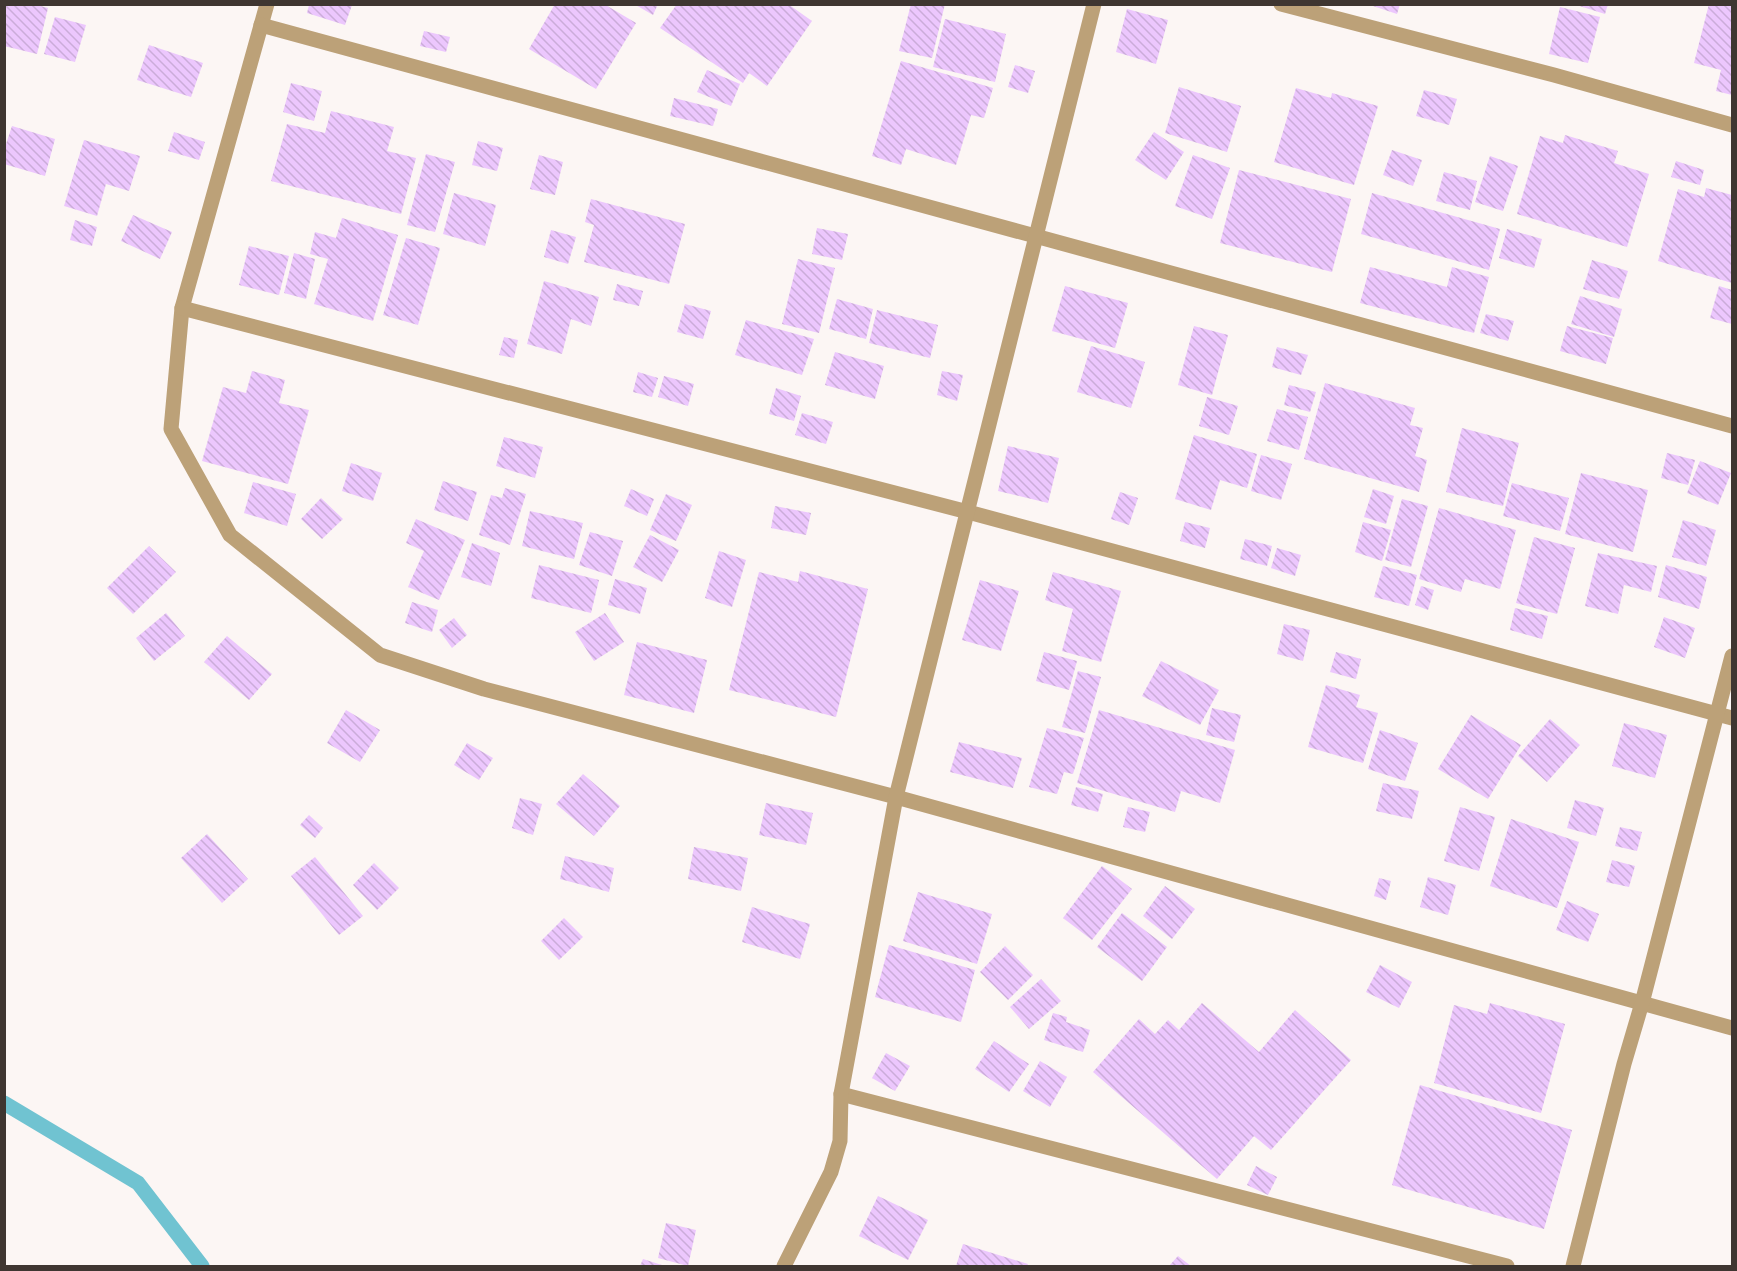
<svg xmlns="http://www.w3.org/2000/svg" width="1737" height="1271" font-family="Jost,sans-serif">
<style>
.lines{fill:none;stroke-linecap:round;stroke-linejoin:round}
.stream{stroke:#70c3d1;stroke-width:15}
.building{fill:url(#building-back-hatch)}
.minor{stroke:#bca178;stroke-width:15}
</style>
<defs>
<pattern id="building-back-hatch" width="6" height="6" patternUnits="userSpaceOnUse" patternTransform="scale(1.5)"><rect width="6" height="6" fill="#ecc7fd"/><path d="M-1 5l2 2M0 0l6 6M5-1l2 2" fill="none" stroke="#cbacd9"/></pattern>
</defs>
<rect width="100%" height="100%" fill="#fcf6f4"/>
<g class="lines">
<polyline class="stream" points="4,1103 138,1183 202,1266"/>
</g>
<g class="building">
<polygon points="4,4 33,4 48,8 37,54 4,46"/>
<polygon points="555,4 604,4 636,23 596,89 529,49"/>
<polygon points="634,4 658,4 653,15"/>
<polygon points="677,4 788,4 812,21 767,86 749,73 743,83 660,28"/>
<polygon points="911,4 945,4 932,58 899,51"/>
<polygon points="1367,4 1400,4 1397,14"/>
<polygon points="1573,4 1608,4 1605,14"/>
<polygon points="1709,4 1732,4 1732,95 1716,91 1721,70 1694,63"/>
<polygon points="309,5 352,5 345,25 307,13"/>
<polygon points="1560,7 1600,17 1588,63 1549,54"/>
<polygon points="1127,9 1168,20 1156,64 1116,52"/>
<polygon points="55,17 86,25 75,62 44,54"/>
<polygon points="945,19 1006,34 995,82 933,67"/>
<polygon points="424,31 450,37 446,52 420,46"/>
<polygon points="149,45 203,63 191,97 137,80"/>
<polygon points="901,61 993,88 984,118 971,115 956,165 906,149 901,165 872,156"/>
<polygon points="1015,65 1035,71 1028,93 1008,87"/>
<polygon points="707,70 740,84 731,106 697,92"/>
<polygon points="291,83 322,91 314,121 283,112"/>
<polygon points="1179,87 1241,106 1227,152 1165,133"/>
<polygon points="1296,88 1331,98 1332,93 1378,106 1354,185 1274,162"/>
<polygon points="1424,90 1457,99 1449,125 1416,116"/>
<polygon points="674,98 718,109 713,126 670,116"/>
<polygon points="331,111 394,127 387,151 416,158 401,214 271,181 287,124 325,133"/>
<polygon points="12,126 55,139 45,176 4,164 4,150"/>
<polygon points="174,132 205,142 199,160 168,151"/>
<polygon points="1154,132 1184,152 1166,180 1135,160"/>
<polygon points="1565,135 1618,151 1614,163 1649,174 1627,247 1517,214 1540,136 1563,143"/>
<polygon points="84,140 140,156 129,191 106,184 97,216 64,206"/>
<polygon points="478,141 503,148 497,171 472,165"/>
<polygon points="1392,150 1422,160 1413,186 1383,175"/>
<polygon points="426,154 455,162 435,232 407,225"/>
<polygon points="539,155 563,162 555,195 530,189"/>
<polygon points="1193,155 1230,168 1212,219 1175,206"/>
<polygon points="1490,156 1518,166 1503,211 1475,202"/>
<polygon points="1676,161 1704,170 1700,185 1671,177"/>
<polygon points="1239,170 1351,199 1332,272 1220,243"/>
<polygon points="1444,172 1477,181 1470,210 1436,201"/>
<polygon points="1706,188 1732,195 1732,283 1658,261 1678,189 1704,197"/>
<polygon points="454,193 496,205 485,246 443,234"/>
<polygon points="1372,193 1500,229 1489,270 1361,234"/>
<polygon points="591,199 685,224 669,284 584,262 594,225 585,222"/>
<polygon points="133,215 172,232 160,259 121,241"/>
<polygon points="342,218 398,235 373,321 314,304 328,259 310,254 315,232 336,238"/>
<polygon points="75,220 97,227 92,246 70,240"/>
<polygon points="817,228 848,234 842,260 812,254"/>
<polygon points="1507,229 1542,239 1534,268 1499,258"/>
<polygon points="551,230 576,237 568,264 544,257"/>
<polygon points="406,238 440,248 418,325 383,315"/>
<polygon points="249,246 289,256 279,295 239,285"/>
<polygon points="294,253 315,259 306,299 284,293"/>
<polygon points="798,259 835,268 819,333 782,324"/>
<polygon points="1592,260 1628,271 1619,299 1583,289"/>
<polygon points="1370,267 1447,287 1452,267 1489,277 1474,333 1360,303"/>
<polygon points="544,281 599,297 591,326 571,319 562,354 527,344"/>
<polygon points="617,284 643,291 639,306 613,300"/>
<polygon points="1065,286 1128,303 1115,348 1052,331"/>
<polygon points="1719,286 1732,290 1732,324 1710,318"/>
<polygon points="1580,296 1622,309 1614,337 1571,324"/>
<polygon points="837,299 873,309 866,339 829,329"/>
<polygon points="685,304 711,311 703,339 677,332"/>
<polygon points="877,310 938,325 930,358 869,343"/>
<polygon points="1486,314 1514,321 1508,341 1480,333"/>
<polygon points="746,320 814,339 802,375 735,355"/>
<polygon points="1194,326 1228,335 1212,395 1178,385"/>
<polygon points="1567,326 1613,338 1606,364 1560,351"/>
<polygon points="504,337 518,340 514,358 499,355"/>
<polygon points="1091,346 1145,362 1131,408 1077,392"/>
<polygon points="1277,347 1308,355 1301,375 1272,367"/>
<polygon points="835,352 884,366 875,399 825,385"/>
<polygon points="252,371 285,380 279,403 309,410 288,484 202,461 223,387 246,393"/>
<polygon points="942,371 963,375 957,401 937,395"/>
<polygon points="638,372 658,378 652,397 633,392"/>
<polygon points="664,376 694,384 688,406 658,397"/>
<polygon points="1325,383 1415,408 1410,425 1423,428 1415,456 1427,460 1419,492 1304,459"/>
<polygon points="1289,385 1316,392 1310,412 1284,405"/>
<polygon points="776,388 801,396 794,421 769,414"/>
<polygon points="1207,397 1238,406 1229,435 1199,426"/>
<polygon points="1277,409 1308,417 1299,450 1267,441"/>
<polygon points="802,413 833,422 826,444 795,435"/>
<polygon points="1462,428 1519,443 1503,506 1446,492"/>
<polygon points="1194,435 1257,454 1247,488 1220,480 1211,510 1175,499"/>
<polygon points="504,437 543,447 535,478 496,466"/>
<polygon points="1008,446 1059,458 1048,503 998,491"/>
<polygon points="1667,453 1695,460 1688,485 1661,478"/>
<polygon points="1261,455 1292,464 1281,500 1251,491"/>
<polygon points="1700,461 1731,473 1718,505 1687,493"/>
<polygon points="351,463 382,473 373,501 342,491"/>
<polygon points="1581,473 1648,490 1633,552 1565,534"/>
<polygon points="443,481 477,492 468,521 434,510"/>
<polygon points="253,482 296,494 287,526 244,513"/>
<polygon points="1512,483 1569,498 1560,531 1503,516"/>
<polygon points="505,488 526,494 510,545 479,535 491,495 502,498"/>
<polygon points="631,489 654,499 647,516 624,506"/>
<polygon points="1373,489 1394,496 1386,524 1364,517"/>
<polygon points="1120,492 1138,498 1129,525 1111,519"/>
<polygon points="666,494 692,505 676,541 650,530"/>
<polygon points="321,498 343,519 322,539 301,519"/>
<polygon points="1402,499 1428,506 1411,567 1385,560"/>
<polygon points="775,506 811,513 806,535 771,528"/>
<polygon points="1439,508 1516,530 1500,589 1465,579 1461,592 1419,579"/>
<polygon points="530,511 583,523 574,559 522,546"/>
<polygon points="416,519 465,540 439,600 408,587 424,551 406,543"/>
<polygon points="1683,520 1716,530 1706,566 1672,557"/>
<polygon points="1185,522 1210,528 1205,548 1180,541"/>
<polygon points="1363,522 1391,530 1382,561 1355,552"/>
<polygon points="590,532 623,541 612,576 579,565"/>
<polygon points="650,535 679,550 662,582 633,567"/>
<polygon points="1534,537 1575,548 1557,614 1516,603"/>
<polygon points="1245,539 1272,546 1267,566 1240,559"/>
<polygon points="472,543 500,553 491,586 461,577"/>
<polygon points="149,546 176,572 133,614 107,588"/>
<polygon points="1277,548 1301,555 1295,576 1271,568"/>
<polygon points="719,551 746,560 732,607 705,598"/>
<polygon points="1598,553 1657,566 1651,592 1624,585 1618,614 1585,606"/>
<polygon points="539,565 599,580 591,613 531,598"/>
<polygon points="1666,565 1707,577 1699,609 1658,597"/>
<polygon points="1383,566 1417,575 1409,606 1374,597"/>
<polygon points="800,571 868,589 836,717 729,690 759,572 798,582"/>
<polygon points="1053,572 1121,591 1101,662 1062,651 1073,609 1045,600"/>
<polygon points="615,579 647,588 640,614 608,605"/>
<polygon points="980,580 1019,591 1001,651 962,640"/>
<polygon points="1421,586 1434,590 1428,610 1415,605"/>
<polygon points="412,602 438,610 432,632 405,623"/>
<polygon points="1515,608 1548,616 1542,639 1510,630"/>
<polygon points="166,613 185,636 154,661 136,638"/>
<polygon points="605,613 624,642 594,661 575,632"/>
<polygon points="1664,617 1695,628 1685,658 1654,647"/>
<polygon points="454,618 467,635 452,648 439,630"/>
<polygon points="1284,624 1310,630 1303,661 1277,654"/>
<polygon points="227,636 272,674 249,700 204,662"/>
<polygon points="637,642 707,660 694,713 624,695"/>
<polygon points="1044,652 1077,661 1069,690 1036,681"/>
<polygon points="1336,652 1361,659 1356,679 1330,672"/>
<polygon points="1161,661 1219,690 1200,725 1142,696"/>
<polygon points="1078,671 1101,677 1085,733 1062,727"/>
<polygon points="1326,685 1360,695 1356,707 1378,713 1363,763 1308,747"/>
<polygon points="1212,708 1241,715 1234,742 1206,735"/>
<polygon points="346,710 380,730 360,762 327,743"/>
<polygon points="1099,710 1235,750 1220,803 1181,791 1175,812 1077,783"/>
<polygon points="1471,715 1521,745 1488,799 1438,769"/>
<polygon points="1550,719 1580,745 1547,782 1518,756"/>
<polygon points="1624,723 1667,735 1655,778 1612,766"/>
<polygon points="1047,728 1084,738 1073,774 1064,772 1057,794 1029,787"/>
<polygon points="1380,730 1418,743 1405,781 1368,769"/>
<polygon points="959,742 1022,758 1013,788 950,772"/>
<polygon points="467,743 493,758 479,780 454,765"/>
<polygon points="583,774 620,806 594,836 556,804"/>
<polygon points="1383,783 1419,791 1412,819 1376,811"/>
<polygon points="1076,787 1103,794 1098,812 1071,805"/>
<polygon points="520,798 542,804 533,835 512,828"/>
<polygon points="1575,800 1604,808 1596,836 1567,828"/>
<polygon points="766,803 813,813 806,845 759,835"/>
<polygon points="1128,807 1150,812 1145,832 1123,827"/>
<polygon points="1460,807 1495,817 1479,871 1444,861"/>
<polygon points="309,815 323,828 315,838 300,825"/>
<polygon points="1511,819 1579,842 1557,908 1490,886"/>
<polygon points="1620,827 1642,832 1637,851 1615,846"/>
<polygon points="207,834 248,879 222,903 181,858"/>
<polygon points="694,847 748,858 741,891 688,879"/>
<polygon points="565,856 614,868 609,892 560,879"/>
<polygon points="315,857 363,916 339,935 291,876"/>
<polygon points="1612,860 1635,866 1629,887 1606,882"/>
<polygon points="374,863 399,888 377,910 353,885"/>
<polygon points="1102,866 1132,889 1092,940 1063,918"/>
<polygon points="1428,877 1456,885 1448,915 1420,907"/>
<polygon points="1379,878 1391,881 1386,900 1374,896"/>
<polygon points="1165,886 1195,909 1172,939 1143,916"/>
<polygon points="918,892 992,914 977,964 903,941"/>
<polygon points="1567,901 1599,914 1588,942 1556,930"/>
<polygon points="752,907 810,924 800,959 742,942"/>
<polygon points="1122,913 1167,947 1142,981 1097,947"/>
<polygon points="564,918 583,937 559,960 541,941"/>
<polygon points="889,945 975,970 961,1022 875,997"/>
<polygon points="1005,946 1033,975 1008,1000 980,972"/>
<polygon points="1380,965 1412,982 1399,1008 1366,992"/>
<polygon points="1041,979 1061,1001 1029,1029 1010,1007"/>
<polygon points="1202,1003 1259,1052 1295,1010 1351,1060 1271,1150 1254,1136 1217,1179 1093,1072 1139,1019 1155,1034 1168,1020 1179,1030"/>
<polygon points="1490,1003 1565,1024 1541,1113 1434,1083 1454,1005 1487,1014"/>
<polygon points="1053,1013 1067,1017 1066,1022 1090,1030 1083,1052 1044,1040"/>
<polygon points="994,1041 1029,1064 1009,1092 975,1069"/>
<polygon points="886,1053 910,1066 895,1091 872,1078"/>
<polygon points="1040,1061 1067,1077 1050,1107 1023,1091"/>
<polygon points="1420,1085 1572,1130 1544,1229 1392,1185"/>
<polygon points="1256,1166 1277,1177 1268,1195 1247,1185"/>
<polygon points="878,1196 928,1220 908,1260 859,1236"/>
<polygon points="666,1223 696,1230 688,1266 658,1258"/>
<polygon points="963,1244 1028,1264 1027,1266 956,1266"/>
<polygon points="1178,1256 1191,1266 1169,1266"/>
<polygon points="643,1259 665,1266 640,1266"/>
</g>
<g class="lines">
<g class="minor">
<polyline points="267,4 182,308 171,429 230,535 380,655 484,689 896,797 1732,1028"/>
<polyline points="1281,4 1554,75 1732,125"/>
<polyline points="261,25 1732,426"/>
<polyline points="182,308 968,512 1732,718"/>
<polyline points="841,1094 1507,1266"/>
<polyline points="784,1266 831,1172 840,1141 841,1094 896,797 1094,4"/>
<polyline points="1573,1266 1624,1064 1642,1003 1732,656"/>
</g>
</g>
<rect width="1737" height="1271" fill="none" stroke="#3f3631" stroke-width="12"/>
</svg>
